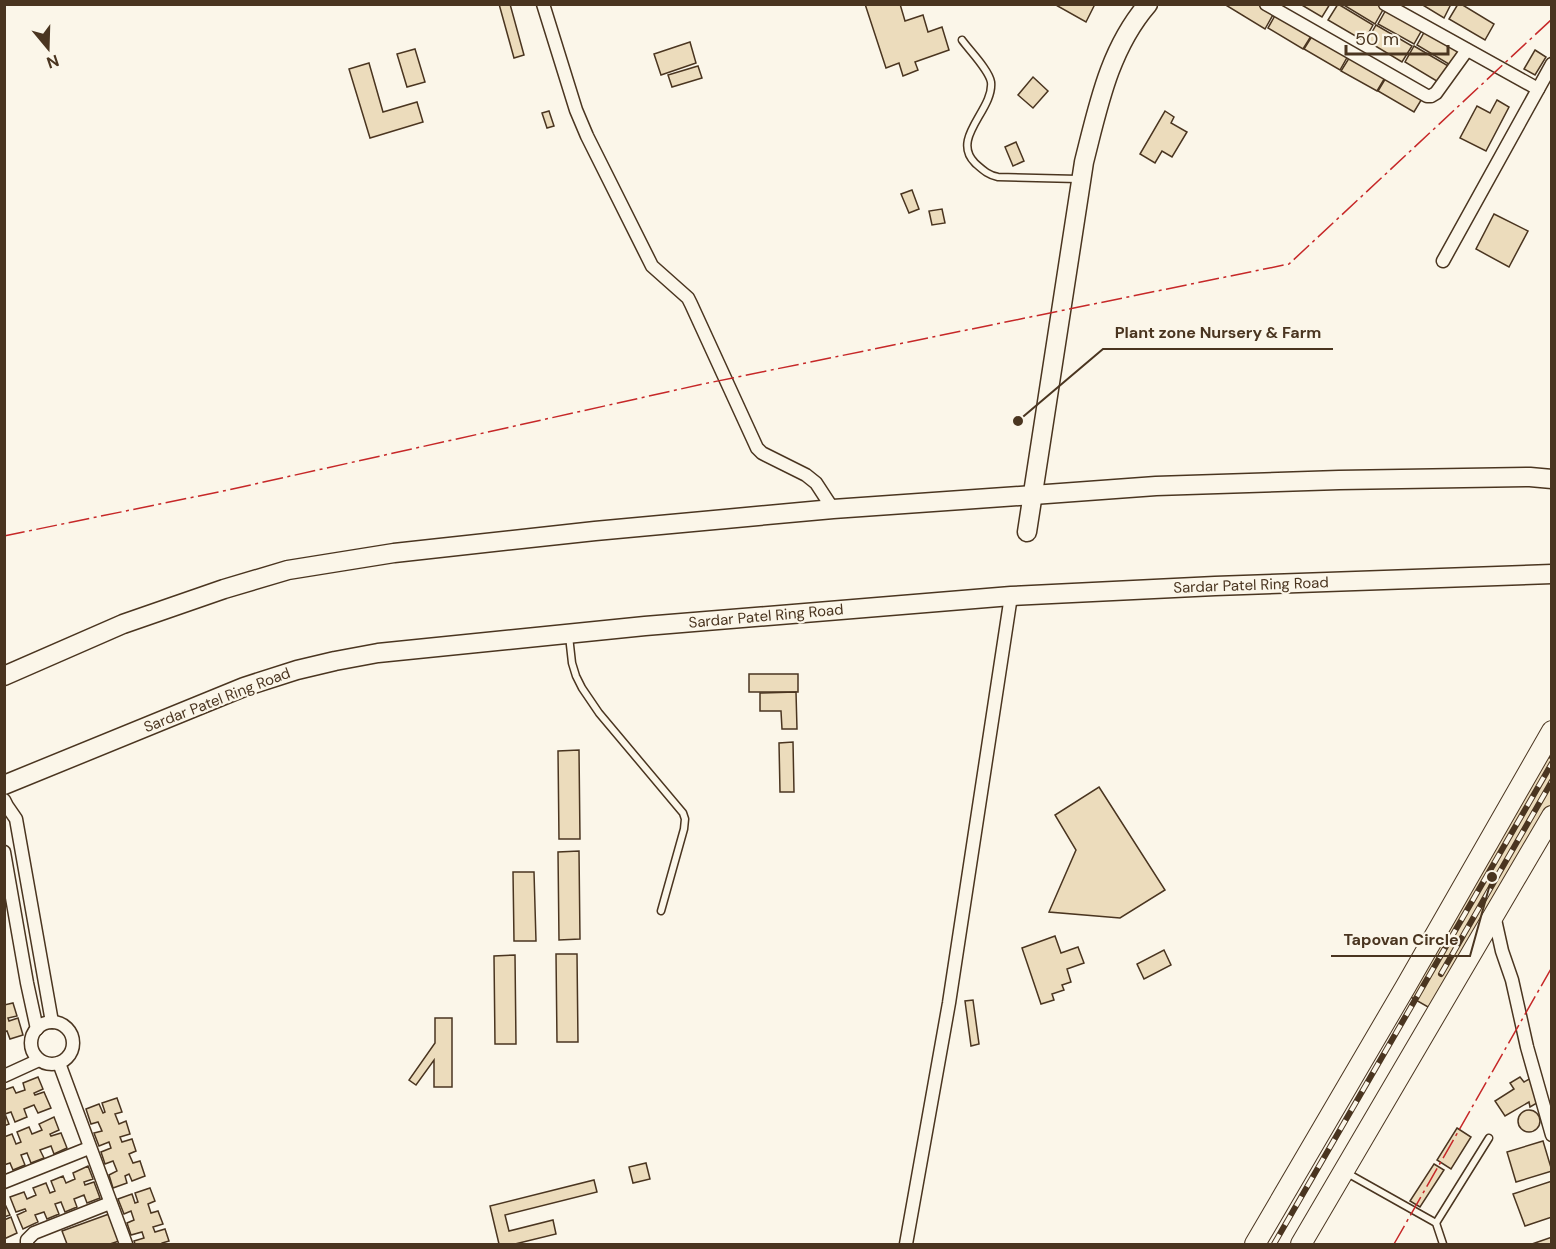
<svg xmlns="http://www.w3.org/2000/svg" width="1556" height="1249" font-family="'DM Sans',sans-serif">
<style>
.building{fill:#ecdcbc;stroke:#4a3520;stroke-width:1.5}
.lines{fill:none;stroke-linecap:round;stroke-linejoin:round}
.lane-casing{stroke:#4a3520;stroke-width:9}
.street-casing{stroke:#4a3520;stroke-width:15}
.secondary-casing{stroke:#4a3520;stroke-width:21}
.primary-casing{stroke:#4a3520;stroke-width:22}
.lane{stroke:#fbf6e9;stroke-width:6}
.street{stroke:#fbf6e9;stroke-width:12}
.secondary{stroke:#fbf6e9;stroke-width:18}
.primary{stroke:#fbf6e9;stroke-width:20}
.rail-casing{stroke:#4a3520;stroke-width:6}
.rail{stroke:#fbf6e9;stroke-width:4;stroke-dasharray:11;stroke-linecap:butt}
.power{stroke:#c62828;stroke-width:1.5;stroke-dasharray:21 4.5 3 4.5;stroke-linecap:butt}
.labels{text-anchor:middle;stroke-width:4.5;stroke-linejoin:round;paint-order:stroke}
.street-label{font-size:15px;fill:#4a3520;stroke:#fbf6e9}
.leader{fill:none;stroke:#4a3520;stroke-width:2}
.callout-dot{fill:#4a3520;stroke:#fbf6e9;stroke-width:2}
.callout-label{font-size:16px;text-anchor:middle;font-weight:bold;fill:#4a3520;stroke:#fbf6e9;stroke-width:4.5;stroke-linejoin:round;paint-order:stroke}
</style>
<rect width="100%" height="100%" fill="#fbf6e9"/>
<g class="building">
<polygon points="499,4 510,4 524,55 514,58"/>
<polygon points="865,4 900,4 905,21 923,15 928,32 942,27 949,50 915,62 918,70 903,76 899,63 886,68"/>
<polygon points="1054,4 1095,4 1086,22"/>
<polygon points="1224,4 1258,4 1274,13 1265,29"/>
<polygon points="1300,4 1330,4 1322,17"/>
<polygon points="1338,4 1373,25 1364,41 1328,20"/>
<polygon points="1342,4 1379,4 1384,8 1375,24"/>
<polygon points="1421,4 1451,4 1444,18"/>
<polygon points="1458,4 1461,4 1494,24 1485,40 1449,19"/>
<polygon points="1387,8 1423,28 1414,44 1378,24"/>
<polygon points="1277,12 1313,33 1303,49 1268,28"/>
<polygon points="1376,25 1412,46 1402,62 1367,41"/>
<polygon points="1426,29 1461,50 1452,66 1417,45"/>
<polygon points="1314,33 1349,54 1340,70 1304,49"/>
<polygon points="690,42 696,63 661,75 654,54"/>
<polygon points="1414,46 1450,67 1440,83 1405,62"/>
<polygon points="415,49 425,82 407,87 397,54"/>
<polygon points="1535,50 1546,57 1535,75 1524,69"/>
<polygon points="1351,55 1386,76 1377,91 1341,71"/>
<polygon points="369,63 383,112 417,102 423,122 370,138 349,69"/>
<polygon points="698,66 702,78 672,87 668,75"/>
<polygon points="1387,76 1423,97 1414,112 1378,91"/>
<polygon points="1033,77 1048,91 1033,108 1018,95"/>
<polygon points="1497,100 1509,107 1486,151 1460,138 1477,106 1490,113"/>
<polygon points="549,111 554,126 547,128 542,113"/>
<polygon points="1165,111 1174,117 1171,123 1187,132 1172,157 1162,151 1155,163 1140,154"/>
<polygon points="1016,142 1024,161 1013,166 1005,147"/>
<polygon points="912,190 919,209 909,213 901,194"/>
<polygon points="942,209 945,223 932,225 929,211"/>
<polygon points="1494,214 1528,231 1509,267 1476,249"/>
<rect x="749" y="674" width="49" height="18"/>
<polygon points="796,692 797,729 782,729 781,711 760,711 760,693"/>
<polygon points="793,742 794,792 780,792 779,743"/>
<polygon points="579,750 580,839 559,839 558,751"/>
<polygon points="1541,753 1552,759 1552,815 1435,1011 1400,991"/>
<polygon points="1099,787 1165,890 1120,918 1049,912 1076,850 1055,815"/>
<polygon points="579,851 580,939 559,940 558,852"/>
<polygon points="513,872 534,872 536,941 514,941"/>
<polygon points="1055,936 1061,953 1078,947 1084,963 1067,969 1071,982 1062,985 1064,990 1052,994 1054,1000 1041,1004 1022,948"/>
<polygon points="1164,950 1171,965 1144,979 1137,964"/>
<polygon points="556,954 577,954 578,1042 557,1042"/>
<polygon points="515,955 516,1044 495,1044 494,956"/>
<polygon points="973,1000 979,1044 971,1046 965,1001"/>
<polygon points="13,1003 17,1016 8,1018 9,1021 18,1018 23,1035 10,1039 7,1031 4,1032 4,1005"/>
<polygon points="435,1018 452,1018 452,1087 434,1087 434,1060 416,1085 409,1080 435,1043"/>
<polygon points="38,1077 43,1089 34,1093 35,1095 44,1092 51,1108 38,1113 34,1105 24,1109 27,1117 15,1122 11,1112 5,1114 9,1124 4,1126 4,1090 13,1087 16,1093 25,1090 23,1083"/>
<polygon points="1520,1077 1524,1082 1531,1078 1537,1103 1530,1107 1529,1102 1505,1116 1495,1101 1514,1089 1510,1083"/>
<polygon points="117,1098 122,1112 115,1114 119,1124 126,1121 130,1134 120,1137 122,1142 132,1139 136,1151 129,1154 133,1163 140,1161 145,1176 132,1181 129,1174 125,1176 127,1183 113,1188 109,1175 117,1171 113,1161 105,1164 101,1152 111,1148 109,1142 99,1146 94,1133 102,1131 98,1122 91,1124 86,1109 99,1104 103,1113 105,1112 102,1103"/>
<circle cx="1529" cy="1121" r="11"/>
<polygon points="54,1117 59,1130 50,1134 51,1136 61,1133 67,1148 54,1154 51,1146 40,1150 44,1158 31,1163 27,1153 21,1155 25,1165 13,1170 10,1163 4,1165 4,1137 12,1134 16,1144 21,1142 17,1132 29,1127 32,1134 42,1130 39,1124"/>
<polygon points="1457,1128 1471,1137 1451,1169 1437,1160"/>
<polygon points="1543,1141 1552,1171 1516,1182 1507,1152"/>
<polygon points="646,1163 650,1179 633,1183 629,1167"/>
<polygon points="1434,1164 1444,1170 1420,1207 1410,1201"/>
<polygon points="88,1166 93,1179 84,1182 85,1185 94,1182 100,1198 87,1203 84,1195 74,1199 77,1207 65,1212 61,1202 55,1204 59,1214 47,1219 44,1212 35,1215 38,1222 23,1229 17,1215 26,1211 25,1209 16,1212 10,1197 24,1192 27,1199 36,1195 33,1188 46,1183 50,1193 55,1191 51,1181 63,1176 66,1183 75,1179 73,1173"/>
<polygon points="594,1180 597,1192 505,1215 509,1231 553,1220 556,1234 515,1244 499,1244 490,1206"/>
<polygon points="1552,1181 1552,1217 1525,1226 1513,1194"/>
<polygon points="150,1188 155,1201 148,1204 151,1213 158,1211 163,1224 153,1227 155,1232 165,1229 169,1241 162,1243 162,1244 135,1244 134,1241 144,1238 142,1232 131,1235 127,1223 134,1220 131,1211 124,1214 118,1199 132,1194 135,1203 138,1202 135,1193"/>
<polygon points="4,1202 10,1215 4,1217"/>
<polygon points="109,1214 119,1241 110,1244 67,1244 62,1231"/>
<polygon points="11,1217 17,1233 4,1239 4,1220"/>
<polygon points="1552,1237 1552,1244 1532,1244"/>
</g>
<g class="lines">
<g class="lane-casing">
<g id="lane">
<path d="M962,40C970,51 989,70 991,82C994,110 950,138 975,163C983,170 988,175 998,177L1078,179"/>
<polyline points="569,636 572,663 576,676 582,688 599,713 683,813 685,819 684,829 661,911"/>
<polyline points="1347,1173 1436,1223 1443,1244"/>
<polyline points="1436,1223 1489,1138"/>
</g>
</g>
<g class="street-casing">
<g id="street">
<polyline points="543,4 576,110 587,136 652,266 688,298 691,304 757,448 762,453 806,475 816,483 833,509"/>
<polyline points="1266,4 1427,96 1431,96 1436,93 1467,50"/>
<polyline points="1385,4 1538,89"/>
<polyline points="1443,261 1552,64"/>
<polyline points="4,800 7,806 16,819 52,1022"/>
<polyline points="4,852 27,983 37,1029"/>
<polyline points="1494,915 1502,951 1512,980 1527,1047 1552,1135"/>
<circle cx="52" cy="1043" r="21"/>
<polyline points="59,1063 126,1244"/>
<polyline points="4,1076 39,1060"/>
<polyline points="4,1182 89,1148"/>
<polyline points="27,1244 27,1240 34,1233 110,1203"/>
<polyline points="906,1244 949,1003 1011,596"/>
</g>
</g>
<g class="secondary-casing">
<g id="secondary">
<path d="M1027,532L1084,162C1098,107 1109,49 1148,4"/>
<polyline points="4,676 123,624 224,589 288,570 394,553 595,531 833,509 1033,495 1156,486 1339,480 1530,477 1552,479"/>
<polyline points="4,785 244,687 297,670 335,661 378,653 645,626 1011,596 1215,586 1552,574"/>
</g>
</g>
<g class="primary-casing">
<g id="primary">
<polyline points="1255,1244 1406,986 1552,731"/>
<polyline points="1301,1244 1552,816"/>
</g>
</g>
<use href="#lane" class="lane"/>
<use href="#street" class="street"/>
<use href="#secondary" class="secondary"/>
<use href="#primary" class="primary"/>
<g class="rail-casing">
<g id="rail">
<polyline points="1441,974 1552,781"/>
<polyline points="1274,1244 1552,763"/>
</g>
</g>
<use href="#rail" class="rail"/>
<g class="power">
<polyline points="4,536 228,490 703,384 1289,264 1552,19"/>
<polyline points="1394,1244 1552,967"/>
</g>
</g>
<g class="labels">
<g class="street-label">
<text transform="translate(1251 585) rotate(-2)" y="5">Sardar Patel Ring Road</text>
<text transform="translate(766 616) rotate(-5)" y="5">Sardar Patel Ring Road</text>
<text transform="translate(217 700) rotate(-21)" y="5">Sardar Patel Ring Road</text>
</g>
</g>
<path class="leader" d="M1018 421L1103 349H1333M1492 877L1470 956H1331"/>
<g class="callout-dot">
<circle cx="1018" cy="421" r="6"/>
<circle cx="1492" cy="877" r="6"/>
</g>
<g class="callout-label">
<text x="1218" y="338">Plant zone Nursery &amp; Farm</text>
<text x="1401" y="945">Tapovan Circle</text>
</g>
<rect width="1556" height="1249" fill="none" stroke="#4a3520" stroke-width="12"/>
<g transform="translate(48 48) rotate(161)" stroke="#fbf6e9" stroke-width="4.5" paint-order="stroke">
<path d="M0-4.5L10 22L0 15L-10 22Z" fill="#4a3520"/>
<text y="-9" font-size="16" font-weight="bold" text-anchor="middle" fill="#4a3520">N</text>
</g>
<path d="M1346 45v9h102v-9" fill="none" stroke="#4a3520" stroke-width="3"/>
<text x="1355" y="45" font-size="18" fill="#4a3520" stroke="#fbf6e9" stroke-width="4.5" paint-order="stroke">50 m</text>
</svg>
